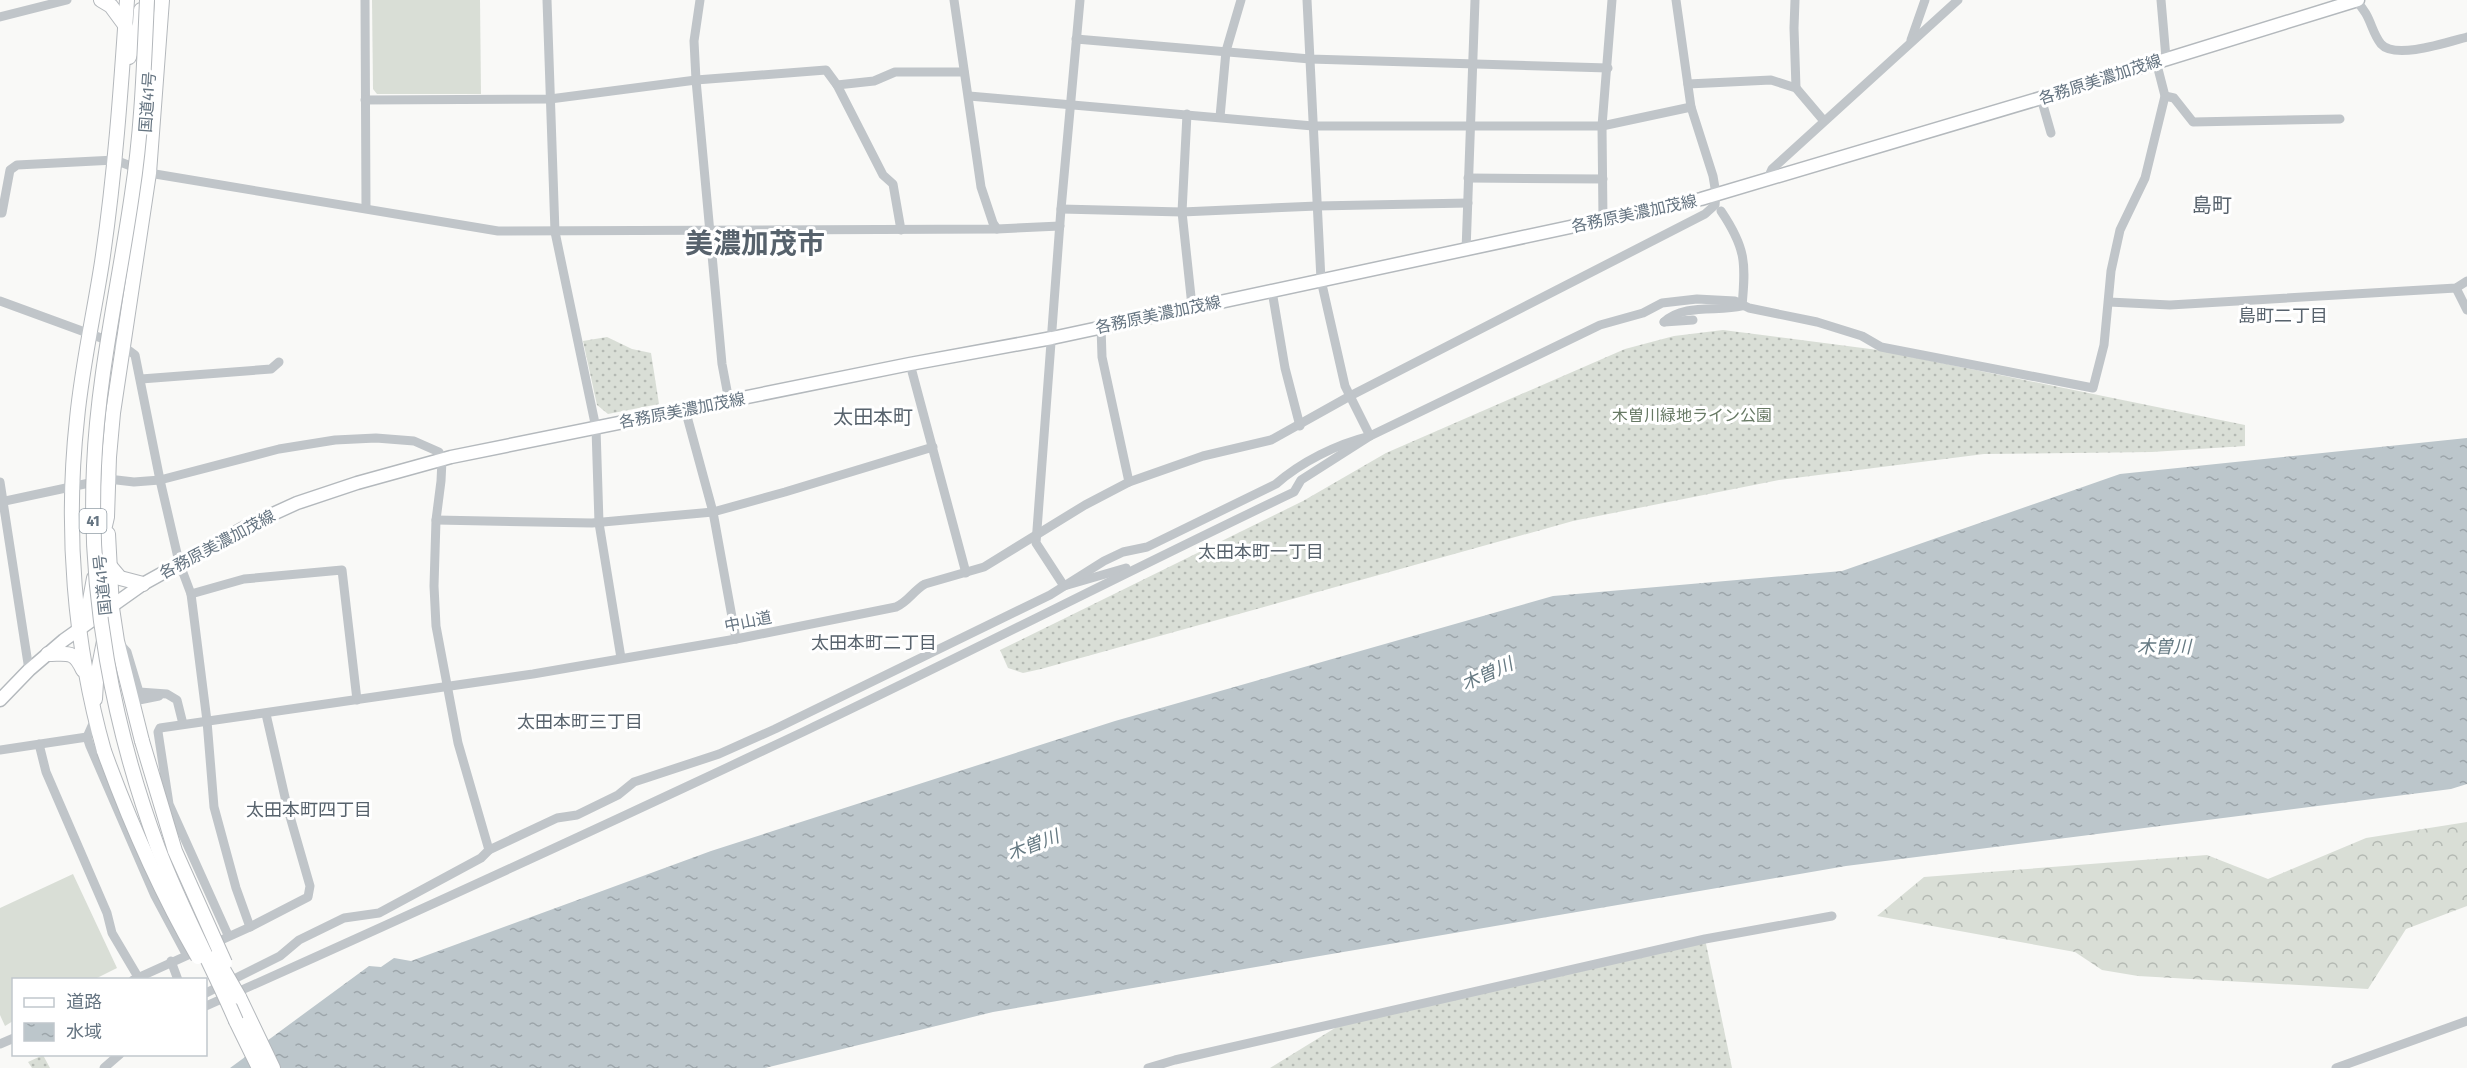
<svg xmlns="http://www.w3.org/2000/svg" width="2467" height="1068" font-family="'Fira Sans Condensed','Noto Sans JP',sans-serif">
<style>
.grass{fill:url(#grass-dots)}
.forest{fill:url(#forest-crowns)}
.garden{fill:#d9ded6}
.water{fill:url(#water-ripples)}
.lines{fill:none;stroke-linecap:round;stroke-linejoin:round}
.major-casing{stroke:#b4b9bd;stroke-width:15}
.highway-casing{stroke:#b4b8bc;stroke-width:16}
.minor{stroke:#c0c5c9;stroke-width:9}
.major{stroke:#fff;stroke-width:12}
.highway{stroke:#fff;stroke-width:14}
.highway-bridge-casing{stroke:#b4b8bc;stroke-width:16;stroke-linecap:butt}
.highway-bridge{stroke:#fff;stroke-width:14}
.labels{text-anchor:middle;stroke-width:6;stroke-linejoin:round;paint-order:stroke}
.shield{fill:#fff;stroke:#939ea7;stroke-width:1.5}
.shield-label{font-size:15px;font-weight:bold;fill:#657481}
.street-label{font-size:16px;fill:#657481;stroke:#fff}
.park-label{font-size:16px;fill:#677964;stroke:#fff}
.neighbourhood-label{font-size:18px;fill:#57626c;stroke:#fff}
.water-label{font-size:18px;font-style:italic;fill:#657982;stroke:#fff}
.quarter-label{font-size:20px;fill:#57626c;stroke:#fff}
.town-label{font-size:28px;font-weight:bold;fill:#57626c;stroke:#fff}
</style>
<defs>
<pattern id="grass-dots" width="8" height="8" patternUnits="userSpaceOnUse" patternTransform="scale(1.5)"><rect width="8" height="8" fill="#d9ded6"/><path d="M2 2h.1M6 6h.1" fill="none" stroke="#b4b9b3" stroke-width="1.8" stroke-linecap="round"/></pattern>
<pattern id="forest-crowns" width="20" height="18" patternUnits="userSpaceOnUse" patternTransform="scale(1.5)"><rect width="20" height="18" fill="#d9ded6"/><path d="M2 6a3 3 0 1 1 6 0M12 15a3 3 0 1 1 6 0" fill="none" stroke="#b4b9b3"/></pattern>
<pattern id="water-ripples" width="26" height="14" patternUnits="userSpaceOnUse" patternTransform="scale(1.5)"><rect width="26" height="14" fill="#bcc6cb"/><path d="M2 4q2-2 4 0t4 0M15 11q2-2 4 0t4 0" fill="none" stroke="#9ca5aa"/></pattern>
</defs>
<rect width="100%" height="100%" fill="#f9f9f7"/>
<g class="grass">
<polygon points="1723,330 1878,350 2245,425 2245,446 2152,452 1984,454 1779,480 1573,521 1041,669 1023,673 1008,668 1000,650 1303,501 1386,453 1625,349 1674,336"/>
<polygon points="607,337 632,349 651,353 659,404 608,414 597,405 583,341"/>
<polygon points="1705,939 1732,1068 1270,1068 1348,1020"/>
<polygon points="43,1055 50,1068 32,1068 28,1062"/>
</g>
<polygon class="forest" points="2467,822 2467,906 2406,929 2368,989 2138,976 2102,970 2075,952 1877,916 1924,877 2207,855 2268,879 2366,838"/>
<g class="garden">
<polygon points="372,0 480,0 481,94 377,94 373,89"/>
<polygon points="73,874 117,968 95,979 14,980 13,1021 5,1026 0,1015 0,908"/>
</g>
<polygon class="water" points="2467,438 2467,784 2451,789 1846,866 993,1012 765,1068 230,1068 369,966 381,967 394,958 411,961 711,851 1115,721 1553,596 1842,571 2120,474"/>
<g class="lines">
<g class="major-casing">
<polyline id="major" points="0,700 29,670 64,640 143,584 251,524 297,503 357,483 451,457 910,364 1052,338 1701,199 2041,98 2358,0"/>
</g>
<g class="highway-casing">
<g id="highway">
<polyline points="101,0 111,6 125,25"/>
<polyline points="129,57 140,24 141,10"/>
<polyline points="108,534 112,608 117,641 142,741"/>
<polyline points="98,556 107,517 109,457 113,413 149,173 162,0"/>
<polyline points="109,565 120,578 143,584"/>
<polyline points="80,627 88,611 94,578"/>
<path d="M48,654C68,654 74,650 83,670"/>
<polyline points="95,699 96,682 104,641"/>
<path d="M104,751C74,645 65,528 77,419C82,366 94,314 102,262C115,175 121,88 127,0"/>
<polyline points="239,997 273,1068"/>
<polyline points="236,1021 259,1068"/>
</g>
</g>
<g class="minor">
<polyline points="365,0 366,208"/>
<polyline points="547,0 555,232 596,428 599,523 621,658"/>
<polyline points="700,0 694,41 696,80 722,364 729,401"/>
<polyline points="954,0 981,187 993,223 997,229"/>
<polyline points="1080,0 1061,209 1036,543 1064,586 1126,568"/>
<polyline points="1795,0 1794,28 1796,88"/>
<polyline points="2161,0 2166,58"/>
<path d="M2355,0C2372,16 2370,30 2381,44C2395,60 2448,42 2467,37"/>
<polyline points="0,17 67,0"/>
<polyline points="1076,39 1310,59 1608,68"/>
<polyline points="1911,40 1925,0"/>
<polyline points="1688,84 1771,80 1796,88 1824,121"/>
<polyline points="837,85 874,81 895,72 964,72"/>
<polyline points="969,96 1313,126 1602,126 1691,107"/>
<polyline points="2165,96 2174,98 2193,122 2340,119"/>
<polyline points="2041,98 2051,133"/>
<polyline points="365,100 550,99 696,80 826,70 837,85 883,175 893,184 901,230"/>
<polyline points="1187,114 1182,212 1192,306"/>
<polyline points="1220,117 1226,51 1241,0"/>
<polyline points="1468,178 1603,179"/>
<polyline points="1768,178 1772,169 1958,0"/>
<polyline points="1061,209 1182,212 1317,206 1468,203"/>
<polyline points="0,213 2,213 10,170 17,165 115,160 149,173 498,231 997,229 1060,226"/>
<polyline points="1603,220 1602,126 1612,0"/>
<polyline points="1466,251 1475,0"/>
<polyline points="2456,288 2467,310"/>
<polyline points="1272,291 1285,368 1300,426"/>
<polyline points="0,301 123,346 135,355 160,480 179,562 191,594 207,721 214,807 236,888 250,927"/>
<polyline points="2109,302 2170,305 2456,288 2467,281"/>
<path d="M1664,322C1684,303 1718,312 1742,306C1746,263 1746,248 1721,211"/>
<polyline points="1664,322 1693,320"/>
<polyline points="1101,326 1102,357 1129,482"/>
<polyline points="910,364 966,573"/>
<polyline points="141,379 271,369 279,362"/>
<polyline points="685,409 713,512 736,639"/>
<polyline points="0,482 29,670"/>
<polyline points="0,502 108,479 134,482 160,480 279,449 335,440 376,438 414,441 439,452 442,460 441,481 436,520 434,586 436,626 458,743 489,850"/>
<polyline points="436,520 592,523 713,512 785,492 933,447"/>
<polyline points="191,594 244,579 342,570 357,700"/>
<polyline points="119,643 127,652 139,692 167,694 177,700 183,724"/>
<polyline points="133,706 139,700 159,696"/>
<polyline points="95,719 87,737 90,746 155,896 186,954"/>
<polyline points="39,744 46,772 107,913 112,933 138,977"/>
<polyline points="0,750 87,737"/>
<path d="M228,935L169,804L158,732L160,728L533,674L736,639L896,607C908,602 914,590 925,584L984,567L1085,505L1129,482L1203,456L1271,440L1350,396L1705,214L1715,205L1716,194L1713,176L1691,107L1676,0"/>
<polyline points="171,961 178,980"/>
<polyline points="133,980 250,927 308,897 310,886 287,806 266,714"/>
<path d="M206,993L280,956L299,940L344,918L379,913L481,858L489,850L557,818L577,815L618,795L634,782L719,754L775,729L1050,595L1104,561L1123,552L1147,547L1276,484C1301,462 1337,444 1370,436L1600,325L1643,313L1662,303L1697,299L1735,301L1749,308L1817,322L1862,336L1881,347L2093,388L2104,345L2111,271L2120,230L2145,178L2165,96L2156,61"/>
<path d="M206,1006C406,917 606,825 805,731C969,653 1130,570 1294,492L1301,480L1370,436L1345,386L1321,280L1307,0"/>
<polyline points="0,1044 14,1038"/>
<polyline points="104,1068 120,1054"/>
<polyline points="1148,1068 1175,1060 1705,939 1832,916"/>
<polyline points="2336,1068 2467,1021"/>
</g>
<use href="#major" class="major"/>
<use href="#highway" class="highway"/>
<g class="highway-bridge-casing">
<g id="highway-bridge">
<path d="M147,0C144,65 142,130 132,194C119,285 98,374 94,466C88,594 113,727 158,848C180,907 211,963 236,1021"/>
<polyline points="142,741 175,851 225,963"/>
<path d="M104,751C130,823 160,891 198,957"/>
<polyline points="216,957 239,997"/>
</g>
</g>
<use href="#highway-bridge" class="highway-bridge"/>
</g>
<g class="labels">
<rect class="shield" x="79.5" y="509" width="27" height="24" rx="4.5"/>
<g class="shield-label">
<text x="93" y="526">41</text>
</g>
<g class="street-label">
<text transform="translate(2100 79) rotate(-18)" y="6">各務原美濃加茂線</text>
<text transform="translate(147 102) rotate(-86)" y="6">国道41号</text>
<text transform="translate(1634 213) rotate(-12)" y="6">各務原美濃加茂線</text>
<text transform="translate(1158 314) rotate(-12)" y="6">各務原美濃加茂線</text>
<text transform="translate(682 410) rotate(-11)" y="6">各務原美濃加茂線</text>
<text transform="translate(217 544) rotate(-28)" y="6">各務原美濃加茂線</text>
<text transform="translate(102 585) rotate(-96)" y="6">国道41号</text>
<text transform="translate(748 621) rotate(-11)" y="6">中山道</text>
</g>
<g class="park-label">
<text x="1692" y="421">木曽川緑地ライン公園</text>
</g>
<g class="neighbourhood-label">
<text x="2283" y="322">島町二丁目</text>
<text x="1261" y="558">太田本町一丁目</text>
<text x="874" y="649">太田本町二丁目</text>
<text x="580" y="728">太田本町三丁目</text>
<text x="309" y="816">太田本町四丁目</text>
</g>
<g class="water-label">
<text x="2164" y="653">木曽川</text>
<text transform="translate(1487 674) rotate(-24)" y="6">木曽川</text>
<text transform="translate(1033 845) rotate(-21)" y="6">木曽川</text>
</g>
<g class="quarter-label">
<text x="2212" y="212">島町</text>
<text x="873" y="424">太田本町</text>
</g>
<g class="town-label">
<text x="755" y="253">美濃加茂市</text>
</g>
</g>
<rect x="12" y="978" width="195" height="78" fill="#ffffff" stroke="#c1c7cd" stroke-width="1.5"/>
<rect x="24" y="998" width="30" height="9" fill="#ffffff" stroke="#c1c7cd" stroke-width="1.5"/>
<text x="66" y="1008" font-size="18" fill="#657481">道路</text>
<rect x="24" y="1023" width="30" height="18" fill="url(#water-ripples)" stroke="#c1c7cd" stroke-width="1.5"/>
<text x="66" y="1038" font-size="18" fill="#657481">水域</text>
</svg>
